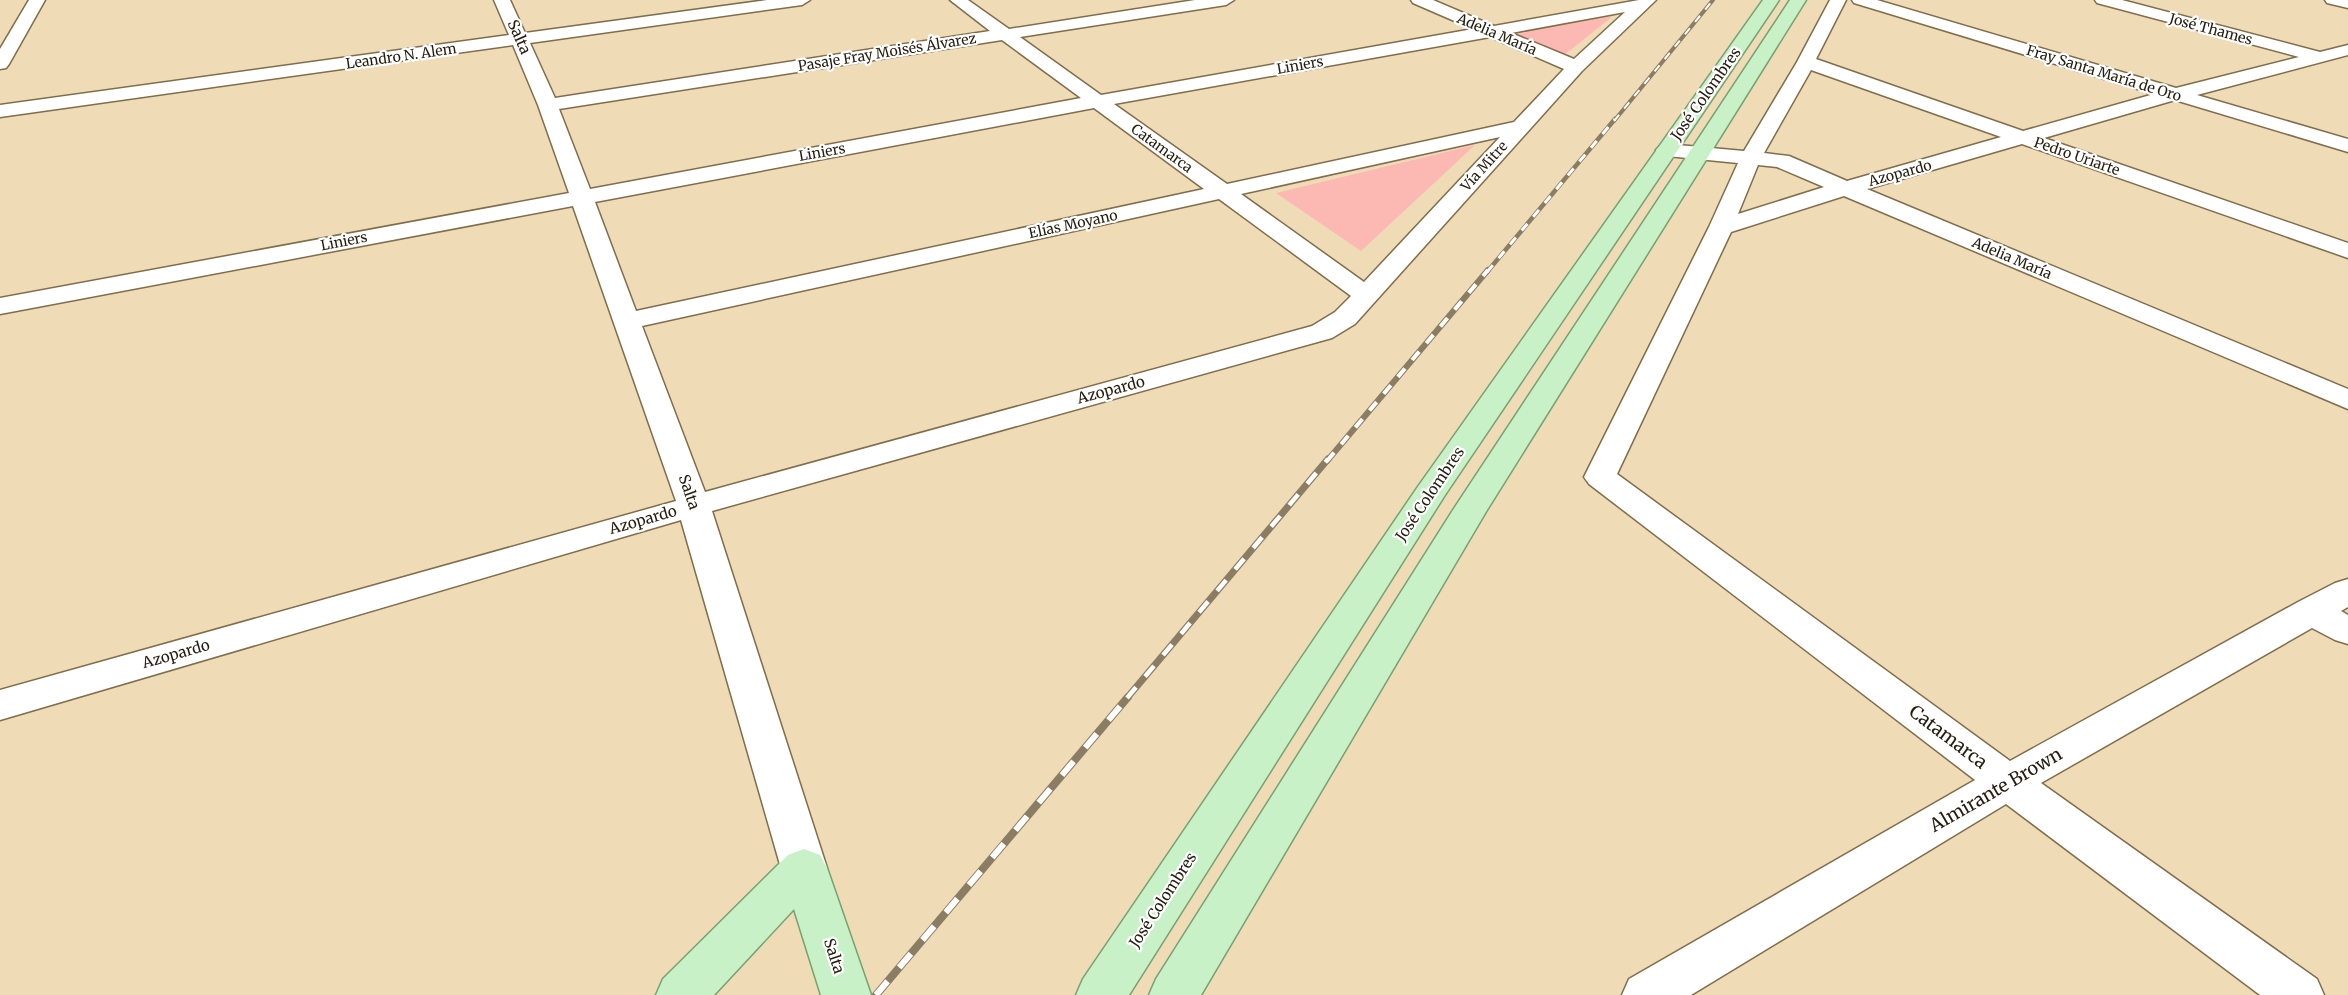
<svg xmlns="http://www.w3.org/2000/svg" width="2348" height="995" font-family="Merriweather,serif">
<style>
.green{fill:#fcb9b3}
.lines{fill:none;stroke-linecap:round;stroke-linejoin:round}
.minor-casing{stroke:#7f6d4b;stroke-width:3}
.major-casing{stroke:#77a16f;stroke-width:3}
.minor{fill:#fff;fill-rule:evenodd}
.major{fill:#c8f1c7;fill-rule:evenodd}
.rail-far4-casing{stroke:#8b7d64;stroke-width:4}
.rail-far3-casing{stroke:#8b7d64;stroke-width:4.5}
.rail-far2-casing{stroke:#8b7d64;stroke-width:6}
.rail-far1-casing{stroke:#8b7d64;stroke-width:7}
.rail-casing{stroke:#8b7d64;stroke-width:8}
.rail-far4{stroke:#fff;stroke-width:2;stroke-dasharray:8;stroke-linecap:butt}
.rail-far3{stroke:#fff;stroke-width:3;stroke-dasharray:9;stroke-linecap:butt}
.rail-far2{stroke:#fff;stroke-width:4;stroke-dasharray:11;stroke-linecap:butt}
.rail-far1{stroke:#fff;stroke-width:4.5;stroke-dasharray:14;stroke-linecap:butt}
.rail{stroke:#fff;stroke-width:6;stroke-dasharray:18;stroke-linecap:butt}
.labels{text-anchor:middle;stroke-width:4.5;stroke-linejoin:round;paint-order:stroke}
.far-street-label{font-size:14px;fill:#241d0f;stroke:#fff}
.street-label{font-size:15px;fill:#241d0f;stroke:#fff}
.near-street-label{font-size:18px;fill:#241d0f;stroke:#fff}
</style>
<rect width="100%" height="100%" fill="#efdbb6"/>
<g class="green">
<polygon points="1613,16 1563,56 1515,33"/>
<polygon points="1475,145 1361,251 1276,193"/>
</g>
<g class="lines">
<g class="minor-casing">
<g id="minor">
<polygon points="29,0 45,0 9,64 6,68 0,69 0,49"/>
<path d="M494,0H510L525,33L767,0H810L802,5L530,43L555,98L990,31L950,0H968L1009,29L1195,0H1234L1226,5L1020,37L1101,95L1473,29L1413,3L1411,0H1433L1494,26L1639,0H1656L1582,71L1355,324L1332,338L712,511L827,868L820,881L804,887L788,881L781,868L681,520L0,720V690L676,501L573,206L0,314V298L569,193L538,105L513,45L0,117V105L509,35ZM1625,12L1574,59L1511,33ZM1490,37L1564,69L1514,122L1227,184L1114,104ZM1002,40L1081,98L590,189L559,109ZM1094,108L1204,189L636,311L595,202ZM1500,137L1364,282L1241,194ZM1219,199L1351,296L1335,312L1312,326L705,492L642,326Z"/>
<path d="M1830,0H1846L1816,59L2023,131L2154,94L1854,3L1852,0H1877L2176,88L2299,57L2097,3L2095,0H2122L2320,52L2348,45V55L2197,95L2348,139V152L2175,100L2044,138L2348,243V258L2022,144L1867,189L2348,389V409L1844,196L1731,232L1617,474L2010,761L2298,602L2335,583L2348,579V607L2341,611L2348,615V644L2335,640L2312,628L2041,783L2317,979L2324,995H2260L2006,804L1691,995H1622L1629,979L1975,780L1589,484L1584,477L1709,227L1738,163L1667,156L1660,154L1656,150L1660,146L1667,144L1744,151L1797,62ZM1811,70L2001,137L1847,181L1789,156L1764,153ZM1758,165L1777,167L1824,187L1738,214Z"/>
<polygon points="2325,0 2348,0 2348,8 2327,3"/>
</g>
</g>
<g class="major-casing">
<g id="major">
<polygon points="1763,0 1779,0 1445,495 1129,995 1076,995 1083,979 1417,488"/>
<polygon points="1790,0 1806,0 1487,510 1201,995 1149,995 1156,979 1453,510"/>
<polygon points="804,849 820,855 827,868 871,995 821,995 794,909 714,995 656,995 663,979 788,855"/>
</g>
</g>
<use href="#minor" class="minor"/>
<use href="#major" class="major"/>
<g class="rail-far4-casing">
<polyline id="rail-far4" points="1614,121 1713,0"/>
</g>
<g class="rail-far3-casing">
<polyline id="rail-far3" points="1487,272 1615,119"/>
</g>
<g class="rail-far2-casing">
<polyline id="rail-far2" points="1327,461 1488,270"/>
</g>
<g class="rail-far1-casing">
<polyline id="rail-far1" points="1127,698 1328,459"/>
</g>
<g class="rail-casing">
<polyline id="rail" points="876,995 1128,697"/>
</g>
<use href="#rail-far4" class="rail-far4"/>
<use href="#rail-far3" class="rail-far3"/>
<use href="#rail-far2" class="rail-far2"/>
<use href="#rail-far1" class="rail-far1"/>
<use href="#rail" class="rail"/>
</g>
<g class="labels">
<g class="far-street-label">
<text transform="translate(2211 29) rotate(15)" y="5">José Thames</text>
<text transform="translate(1497 34) rotate(23)" y="5">Adelia María</text>
<text transform="translate(887 52) rotate(-9)" y="5">Pasaje Fray Moisés Álvarez</text>
<text transform="translate(401 56) rotate(-8)" y="5">Leandro N. Alem</text>
<text transform="translate(1300 65) rotate(-10)" y="5">Liniers</text>
<text transform="translate(2104 73) rotate(17)" y="5">Fray Santa María de Oro</text>
<text transform="translate(1162 148) rotate(36)" y="5">Catamarca</text>
<text transform="translate(822 152) rotate(-10)" y="5">Liniers</text>
<text transform="translate(2077 156) rotate(19)" y="5">Pedro Uriarte</text>
<text transform="translate(1484 166) rotate(-48)" y="5">Vía Mitre</text>
<text transform="translate(1900 173) rotate(-15)" y="5">Azopardo</text>
<text transform="translate(1073 224) rotate(-12)" y="5">Elías Moyano</text>
<text transform="translate(344 241) rotate(-11)" y="5">Liniers</text>
<text transform="translate(2012 258) rotate(23)" y="5">Adelia María</text>
</g>
<g class="street-label">
<text transform="translate(519 37) rotate(66)" y="5">Salta</text>
<text transform="translate(1706 94) rotate(-55)" y="5">José Colombres</text>
<text transform="translate(1111 390) rotate(-15)" y="5">Azopardo</text>
<text transform="translate(689 492) rotate(71)" y="5">Salta</text>
<text transform="translate(1430 494) rotate(-56)" y="5">José Colombres</text>
<text transform="translate(643 520) rotate(-16)" y="5">Azopardo</text>
<text transform="translate(176 654) rotate(-16)" y="5">Azopardo</text>
<text transform="translate(1163 900) rotate(-57)" y="5">José Colombres</text>
<text transform="translate(834 956) rotate(72)" y="5">Salta</text>
</g>
<g class="near-street-label">
<text transform="translate(1948 737) rotate(37)" y="6">Catamarca</text>
<text transform="translate(1996 790) rotate(-30)" y="6">Almirante Brown</text>
</g>
</g>
</svg>
